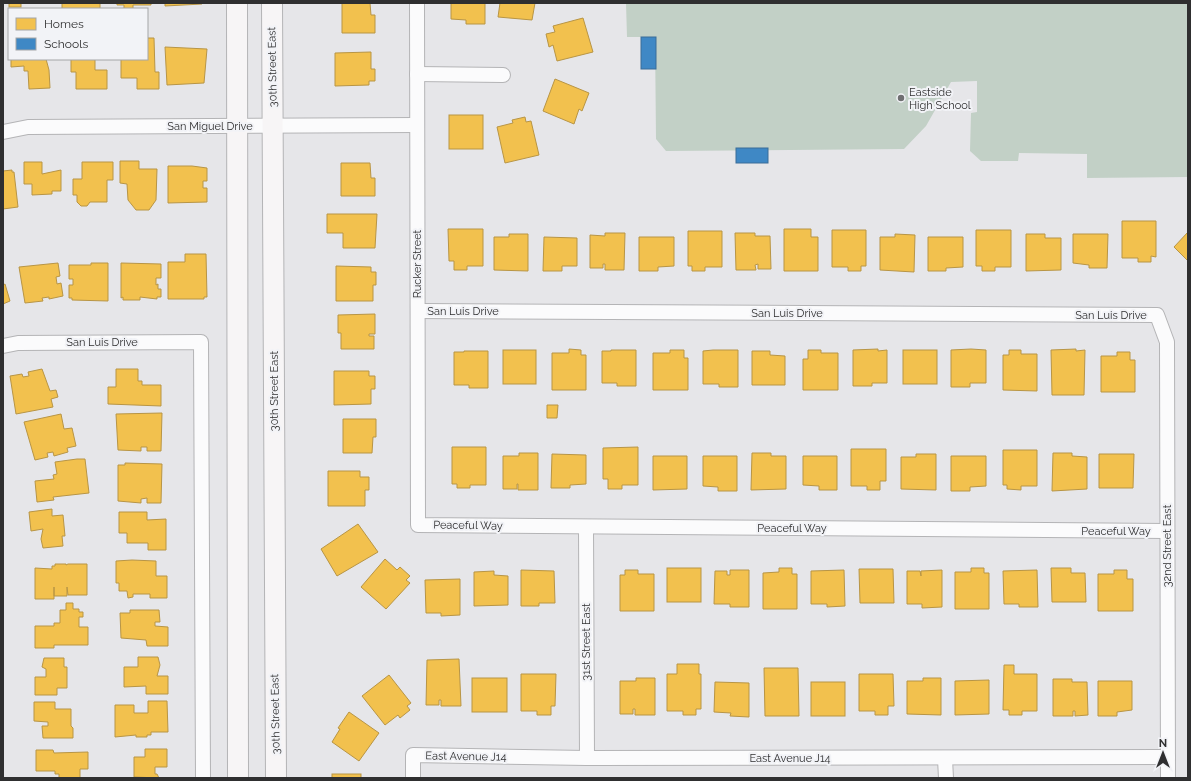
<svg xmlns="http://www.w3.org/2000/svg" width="1191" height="781" font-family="Raleway,sans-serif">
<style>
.green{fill:#c2d0c6}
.homes{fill:#f2c14e;stroke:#b89545}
.schools{fill:#3f88c5;stroke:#3a6d98}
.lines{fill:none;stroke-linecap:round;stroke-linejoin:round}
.street-casing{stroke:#b4b4b6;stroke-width:16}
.secondary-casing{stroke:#b4b4b6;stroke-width:22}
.street{stroke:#fbfbfc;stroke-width:14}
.secondary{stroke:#f7f5f6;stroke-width:20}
.poi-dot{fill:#6f6f71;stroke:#f2f3f7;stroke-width:1.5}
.labels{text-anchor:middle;stroke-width:4;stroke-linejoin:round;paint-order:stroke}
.street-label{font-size:11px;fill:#2f2f30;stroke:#f2f3f7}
.poi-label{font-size:11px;fill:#2f2f30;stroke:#f2f3f7;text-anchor:start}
</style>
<rect width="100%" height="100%" fill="#e6e6e9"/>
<polygon class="green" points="626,3 1188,3 1188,177 1087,178 1087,154 1019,153 1018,161 981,161 970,151 971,113 977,112 977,81 951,82 926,126 904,149 666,151 656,139 655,37 627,37"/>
<g class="homes">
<rect x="9" y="3" width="12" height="4"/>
<rect x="62" y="3" width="38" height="6"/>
<polygon points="117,3 151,3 151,5 133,5 133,9 124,9 124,5 117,5"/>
<polygon points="165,3 202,3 202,4 165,6"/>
<polygon points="342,3 370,3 371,15 375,15 375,33 342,33"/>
<polygon points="451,3 485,3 485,24 466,24 466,20 451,19"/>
<polygon points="500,3 535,3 532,20 498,17"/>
<polygon points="583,18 593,52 557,61 553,45 549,47 546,34 555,32 553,26"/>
<polygon points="147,38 154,38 155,72 159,72 159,89 137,89 137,78 121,78 121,59 147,59"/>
<polygon points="165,47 207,49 204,83 167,85"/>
<polygon points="371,52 371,69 375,69 375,81 369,81 369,85 335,86 335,53"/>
<polygon points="11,59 46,59 49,70 50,88 29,89 28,71 24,71 24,66 11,67"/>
<polygon points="71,59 95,59 95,70 107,70 107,89 76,89 76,72 71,72"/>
<polygon points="555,79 589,93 582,111 579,109 574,124 543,111"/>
<rect x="449" y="115" width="34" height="34"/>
<polygon points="525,117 526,122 531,121 539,155 505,163 497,127 513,123 512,120"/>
<polygon points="120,161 139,161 139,169 157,169 156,200 149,210 136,210 128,200 127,184 120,183"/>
<polygon points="24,162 42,162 42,174 61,170 61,191 52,191 52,194 32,195 32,184 24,184"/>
<polygon points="82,162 113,162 113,180 107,180 107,202 90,202 87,206 81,206 77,202 77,195 73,195 73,179 82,179"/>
<polygon points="341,163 370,163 371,178 375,178 375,196 341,196"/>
<polygon points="168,166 192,166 207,168 207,181 203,181 203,188 207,188 207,202 168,203"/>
<polygon points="12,170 12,172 14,172 18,207 3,209 3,171"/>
<polygon points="327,214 377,214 375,248 343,248 343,233 327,233"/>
<polygon points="1122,221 1156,221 1156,257 1151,256 1151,262 1138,262 1138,258 1122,258"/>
<polygon points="448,229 483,229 483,266 467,266 467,270 454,270 454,261 449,261"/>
<polygon points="784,229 811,229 811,237 818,237 818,271 784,271"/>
<polygon points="832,230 866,230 866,266 861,266 861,271 848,271 848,267 832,267"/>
<polygon points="976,230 1011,230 1011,267 995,267 995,271 982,271 982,266 976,266"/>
<polygon points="688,231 722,231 722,267 705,267 705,271 692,271 692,266 688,266"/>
<polygon points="1188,232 1188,261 1174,247"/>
<polygon points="605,233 625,233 624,270 605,270 605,264 603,264 603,268 590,268 590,235 605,236"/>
<polygon points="735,233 755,233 755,236 770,236 771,269 758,269 758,264 755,265 756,270 736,270"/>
<polygon points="509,234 528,234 528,271 494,270 494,237 509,237"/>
<polygon points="895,234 915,235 914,272 880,270 880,237 895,237"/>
<polygon points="1026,234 1045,234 1045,238 1061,238 1061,270 1026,271"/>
<polygon points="1073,234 1108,234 1107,268 1089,268 1089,265 1073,263"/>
<polygon points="544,237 577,238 577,266 562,266 562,271 543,271"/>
<polygon points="639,237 674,237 674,266 658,267 658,271 639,271"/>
<polygon points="928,237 963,237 963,267 946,268 946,271 928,271"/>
<polygon points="185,254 206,254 207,297 204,297 204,299 168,299 168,262 185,262"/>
<polygon points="58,263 60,276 56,277 57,284 61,283 63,296 49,299 49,297 42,298 43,301 25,303 19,267"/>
<polygon points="91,263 108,263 108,301 72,300 72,298 69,298 69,285 73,285 73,279 69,279 69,265 91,265"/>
<polygon points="121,263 161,264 161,278 156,278 156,285 158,284 158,289 161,289 161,297 157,297 157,299 140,297 140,300 123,300 123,297 121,298"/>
<polygon points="336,266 371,267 371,272 376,272 376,285 373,285 373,301 336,301"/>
<polygon points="5,284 10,301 3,304 3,285"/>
<polygon points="375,314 375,334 369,334 369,336 374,336 374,349 341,349 341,333 338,333 338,315"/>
<polygon points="569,349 581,350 581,355 586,355 586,390 552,390 552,353 569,353"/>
<polygon points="878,349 878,351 887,350 887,383 872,383 872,386 853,386 853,350"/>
<polygon points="971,349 986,350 986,383 970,383 970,387 951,387 951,350"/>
<polygon points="1076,349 1076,351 1085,350 1084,395 1052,395 1051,350"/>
<rect x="503" y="350" width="33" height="34"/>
<polygon points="611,350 636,350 636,386 617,386 617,383 602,383 602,351 611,351"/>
<polygon points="670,350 684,350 684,358 688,358 688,390 653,390 653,353 670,353"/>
<polygon points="713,350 738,350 738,387 719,387 719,384 703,384 703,351"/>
<polygon points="808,350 821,350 821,353 838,353 838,390 803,390 803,359 808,359"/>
<rect x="903" y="350" width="34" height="34"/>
<polygon points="1009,350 1021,350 1021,354 1037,354 1037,391 1003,390 1003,355 1009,355"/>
<polygon points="464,351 488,351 488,388 469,388 469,385 454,385 454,352 464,352"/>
<polygon points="752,351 770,351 770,355 785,356 785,385 752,385"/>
<polygon points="1117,352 1130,352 1130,360 1135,360 1135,392 1101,392 1101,356 1117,356"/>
<polygon points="42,369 50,391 56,390 58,397 51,399 53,407 16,414 10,376 22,374 23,377 29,376 28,372"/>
<polygon points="116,369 138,369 138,381 142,381 142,385 161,385 161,406 108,404 108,387 116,387"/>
<polygon points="334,371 369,371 369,376 375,376 375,389 371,389 371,404 334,405"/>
<polygon points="547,405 558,405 557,418 547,418"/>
<polygon points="162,413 161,451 147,451 147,447 141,447 141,451 118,450 116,414"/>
<polygon points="61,414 64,429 72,428 76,446 67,448 68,452 54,456 53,452 47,453 48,457 35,460 24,422"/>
<polygon points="343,419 376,419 376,437 373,437 372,453 343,453"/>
<polygon points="452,447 486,447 486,485 470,485 470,488 457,488 457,484 452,484"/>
<polygon points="638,447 638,485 622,485 622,489 608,489 608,479 603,479 603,448"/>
<polygon points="851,449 886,449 886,481 880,481 880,490 867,490 867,486 851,486"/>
<polygon points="1003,450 1037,450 1037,486 1021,486 1021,490 1007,489 1007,485 1003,485"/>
<polygon points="519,453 538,453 538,490 518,490 518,484 517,484 517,489 503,489 503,456 519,456"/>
<polygon points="752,453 771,453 771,456 786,456 786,489 751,490"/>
<polygon points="1053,453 1072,453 1072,456 1087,457 1087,489 1052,491"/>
<polygon points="552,454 586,455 586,484 570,485 570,488 551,488"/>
<polygon points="916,454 936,454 936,490 901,489 901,457 916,457"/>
<polygon points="1099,454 1134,454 1133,488 1099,488"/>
<polygon points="653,456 687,456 687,489 653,490"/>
<polygon points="703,456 737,456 737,491 718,491 718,487 703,486"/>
<polygon points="803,456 837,456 837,490 819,490 819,486 803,485"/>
<polygon points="951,456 986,456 986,486 970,487 970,491 951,491"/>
<polygon points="77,459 85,459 89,493 53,497 54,500 37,502 35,481 54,479 53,475 57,474 55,462"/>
<polygon points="125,463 162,464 161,503 147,503 147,498 141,499 141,503 118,501 118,465 125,465"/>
<polygon points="328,471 360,471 360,477 369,477 369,490 365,490 365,506 328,506"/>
<polygon points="52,509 52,516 63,515 65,536 62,536 63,546 43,548 41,539 43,529 31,531 29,512"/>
<polygon points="119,512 147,512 147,520 166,519 166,550 148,550 148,543 127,543 127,533 119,533"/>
<polygon points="358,524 378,552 337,576 321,549"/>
<polygon points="385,559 397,570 400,567 410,576 406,580 410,583 386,609 361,587"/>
<polygon points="132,560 156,561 156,576 167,576 167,598 150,598 150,594 133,594 133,597 128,598 127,591 119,591 119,583 116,583 116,561"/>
<polygon points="55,564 66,564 66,565 68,564 87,564 87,595 68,595 67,587 67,596 54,596 54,587 54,599 35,599 35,568 52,569 52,566 55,566"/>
<rect x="667" y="568" width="34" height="34"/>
<polygon points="779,568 792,568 792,574 797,574 797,609 763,609 763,573 779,572"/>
<polygon points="971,568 984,568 984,573 989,573 989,609 955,609 955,572 971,572"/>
<polygon points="1051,568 1071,568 1071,573 1085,573 1086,602 1052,602"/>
<polygon points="859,569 893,569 894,603 860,603"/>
<polygon points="521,570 554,571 555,603 539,603 539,606 521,606"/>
<polygon points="625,570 638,570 638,574 654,574 654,611 620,611 620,575 625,575"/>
<polygon points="730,570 749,570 749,607 730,607 730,604 714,604 715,571 727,571 727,575 730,575"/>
<polygon points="844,570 845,606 827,607 827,604 811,604 811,571"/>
<polygon points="942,570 942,607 922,608 922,604 907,604 907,571 920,571 921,576 921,571"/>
<polygon points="1037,570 1038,607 1019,607 1019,604 1004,604 1003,571"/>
<polygon points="1114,570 1127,570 1127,579 1133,579 1133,611 1098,611 1098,574 1114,574"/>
<polygon points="494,571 494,575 508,576 508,605 474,606 474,572"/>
<polygon points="460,579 460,615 441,616 441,613 426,613 425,580"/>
<polygon points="66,603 73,603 73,609 79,609 79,612 83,612 83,617 79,617 79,627 88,627 88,645 54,645 54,648 35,648 35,626 54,626 54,623 60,623 60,610 66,610"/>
<polygon points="130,610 159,610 160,622 155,622 155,626 168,627 168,646 147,646 146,640 121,638 120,613 130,613"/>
<polygon points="138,657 158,657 160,665 157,676 168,676 168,694 146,694 146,686 124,687 124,667 138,667"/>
<polygon points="44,658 64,658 64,667 67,667 67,688 57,688 57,695 35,695 35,677 46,677 46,669 42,667"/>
<polygon points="459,659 461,706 441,706 441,700 439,700 439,705 426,705 427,660"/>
<polygon points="677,664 699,664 699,674 701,674 701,709 696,709 696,715 683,715 683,711 667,711 667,674 677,674"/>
<polygon points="1004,665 1014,665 1014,674 1037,674 1037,711 1022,711 1022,715 1009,715 1009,710 1003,710"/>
<polygon points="764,668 798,668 799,716 765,716"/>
<polygon points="521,674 556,674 555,706 551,706 551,715 537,715 537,711 521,711"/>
<polygon points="859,674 893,674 894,706 888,706 888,715 875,715 875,711 859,711"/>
<polygon points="389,675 411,703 407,706 410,710 400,718 398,715 385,725 362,696"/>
<rect x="472" y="678" width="35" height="34"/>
<polygon points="636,678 655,678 655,715 635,715 635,709 633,709 633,714 620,714 620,681 636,681"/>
<polygon points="923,678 941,678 941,715 907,714 907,681 923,681"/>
<polygon points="1053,679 1072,679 1072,682 1087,682 1088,715 1075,716 1075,711 1073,711 1073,716 1053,716"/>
<polygon points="989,680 989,714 955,715 955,681"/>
<polygon points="1098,681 1132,681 1132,710 1117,712 1117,716 1098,716"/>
<polygon points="715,682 749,683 749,717 730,716 731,713 714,712"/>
<rect x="811" y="682" width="34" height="34"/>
<polygon points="148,701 167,701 168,732 151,732 151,735 147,735 147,737 136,737 136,735 115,737 115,705 134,705 134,713 148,713"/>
<polygon points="34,702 55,702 55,709 71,709 71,726 73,728 73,738 43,738 42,726 48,726 48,722 34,721"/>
<polygon points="349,712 379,733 359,761 332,742 340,729 338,728"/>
<polygon points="145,749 167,749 167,767 155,767 155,774 157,774 159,778 134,777 134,757 145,757"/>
<polygon points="36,750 53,750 54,753 88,752 88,769 80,769 80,778 59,778 59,774 55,774 55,771 36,771"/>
<rect x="332" y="774" width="29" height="4"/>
</g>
<g class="schools">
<rect x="641" y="37" width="15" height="32"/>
<rect x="736" y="148" width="32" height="15"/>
</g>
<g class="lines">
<g class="street-casing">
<g id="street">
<polyline points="417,3 418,525 1166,531"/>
<polyline points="417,74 503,75"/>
<polyline points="3,132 28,127 417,125"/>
<polyline points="418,311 1157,315 1167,342 1168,778"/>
<polyline points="3,346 18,343 201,342 203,778"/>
<polyline points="586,527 587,758"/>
<polyline points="945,759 946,778"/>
<polyline points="413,778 413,755 587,758 1168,757"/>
</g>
</g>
<g class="secondary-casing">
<g id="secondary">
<polyline points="237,3 238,778"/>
<polyline points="272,3 276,778"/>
</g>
</g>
<use href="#street" class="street"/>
<use href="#secondary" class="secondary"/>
</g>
<circle class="poi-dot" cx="901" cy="98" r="4"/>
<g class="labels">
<g class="street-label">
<text transform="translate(272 67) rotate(-91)" y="4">30th Street East</text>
<text x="210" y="130">San Miguel Drive</text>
<text transform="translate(417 264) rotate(-90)" y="4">Rucker Street</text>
<text x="463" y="315">San Luis Drive</text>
<text x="787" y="317">San Luis Drive</text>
<text x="1111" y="319">San Luis Drive</text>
<text x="102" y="346">San Luis Drive</text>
<text transform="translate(274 391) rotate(-90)" y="4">30th Street East</text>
<text transform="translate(468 525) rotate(1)" y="4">Peaceful Way</text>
<text x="792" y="532">Peaceful Way</text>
<text x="1116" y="535">Peaceful Way</text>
<text transform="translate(1167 546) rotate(-90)" y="4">32nd Street East</text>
<text transform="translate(586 642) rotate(-90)" y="4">31st Street East</text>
<text transform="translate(275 714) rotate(-91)" y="4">30th Street East</text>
<text transform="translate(466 756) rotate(1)" y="4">East Avenue J14</text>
<text x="790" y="762">East Avenue J14</text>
</g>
<g class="poi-label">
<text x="909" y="96">Eastside<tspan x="909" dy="13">High School</tspan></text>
</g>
</g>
<rect width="1191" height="781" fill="none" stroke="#2f2f30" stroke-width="8"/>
<rect x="8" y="8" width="140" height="52" fill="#f2f3f7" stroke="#a4a5a7"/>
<rect x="16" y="18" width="20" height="12" fill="#f2c14e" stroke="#a4a5a7"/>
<text x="44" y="28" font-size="12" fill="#2f2f30">Homes</text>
<rect x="16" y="38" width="20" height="12" fill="#3f88c5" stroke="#a4a5a7"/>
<text x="44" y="48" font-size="12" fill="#2f2f30">Schools</text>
<g transform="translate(1163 753)" stroke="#f2f3f7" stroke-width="3" paint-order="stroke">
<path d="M0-3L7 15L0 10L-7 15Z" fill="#2f2f30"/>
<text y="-6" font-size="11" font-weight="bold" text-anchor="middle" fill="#2f2f30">N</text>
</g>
</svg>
